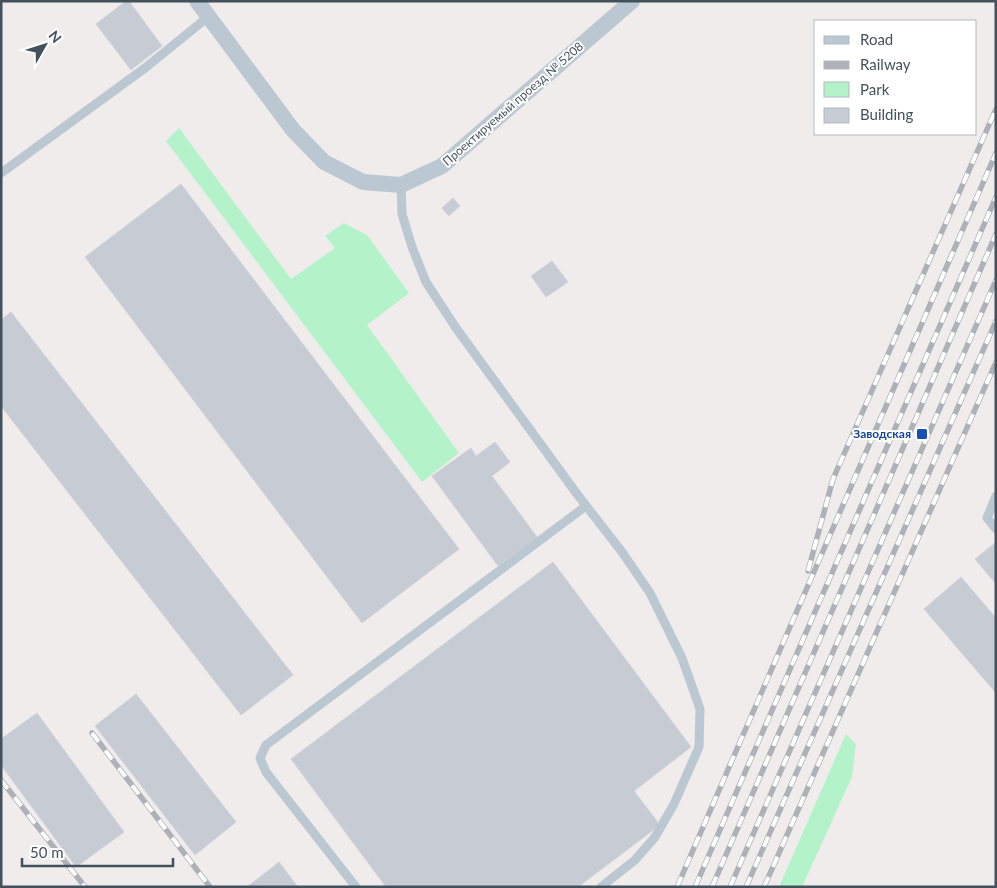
<svg xmlns="http://www.w3.org/2000/svg" width="997" height="888" font-family="Lato,sans-serif">
<style>
.green{fill:#b4f3c9}
.building{fill:#c7cbd3;stroke:#d0d3d9}
.lines{fill:none;stroke-linecap:round;stroke-linejoin:round}
.service{stroke:#bbc8d1;stroke-width:9}
.minor{stroke:#bbc8d1;stroke-width:16}
.rail-casing{stroke:#aeb2b8;stroke-width:5.5}
.rail{stroke:#fff;stroke-width:4;stroke-dasharray:11;stroke-linecap:butt}
.transit-dot{fill:#1a4fb4;stroke:#fff;stroke-width:2}
.labels{text-anchor:middle;stroke-width:4;stroke-linejoin:round;paint-order:stroke}
.street-label{font-size:12px;fill:#43515c;stroke:#fff}
.transit-label{font-size:12px;font-weight:bold;fill:#164399;stroke:#fff;text-anchor:end}
</style>
<rect width="100%" height="100%" fill="#f0ecec"/>
<g class="green">
<polygon points="179,128 291,279 335,248 325,236 344,223 367,235 409,293 367,325 459,453 422,482 166,141"/>
<polygon points="846,734 856,744 852,777 802,887 779,887"/>
</g>
<g class="building">
<polygon points="126,1 129,1 162,46 131,70 96,24"/>
<polygon points="181,184 459,549 362,623 85,257"/>
<polygon points="453,198 460,206 449,216 442,208"/>
<polygon points="552,261 568,282 546,297 531,276"/>
<polygon points="11,312 293,675 241,715 1,406 1,320"/>
<polygon points="495,442 510,462 492,476 537,537 498,566 432,476 471,448 476,456"/>
<polygon points="995,543 996,545 996,584 975,559"/>
<polygon points="553,562 691,747 634,791 660,825 578,887 386,887 291,759"/>
<polygon points="961,577 996,618 996,693 924,609"/>
<polygon points="136,694 236,822 195,855 95,726"/>
<polygon points="37,713 124,832 76,867 1,765 1,739"/>
<polygon points="279,862 298,887 247,887"/>
</g>
<g class="lines">
<g class="service">
<polyline points="1,173 145,68 208,17"/>
<polyline points="401,185 402,214 412,247 426,282 456,328 577,494 622,552 650,593 682,658 700,709 699,747 674,804 655,837 635,860 601,887"/>
<polyline points="996,496 987,518 996,529"/>
<polyline points="356,887 266,772 260,758 266,745 586,506"/>
</g>
<polyline class="minor" points="197,1 293,130 324,162 363,182 401,185 442,166 632,1"/>
<g class="rail-casing">
<g id="rail">
<polyline points="808,571 833,479 996,109"/>
<polyline points="92,733 210,887"/>
<polyline points="1,780 85,887"/>
<polyline points="677,887 996,153"/>
<polyline points="695,887 996,197"/>
<polyline points="712,887 996,234"/>
<polyline points="730,887 996,280"/>
<polyline points="746,887 996,321"/>
<polyline points="764,887 996,362"/>
</g>
</g>
<use href="#rail" class="rail"/>
</g>
<rect class="transit-dot" x="916" y="428" width="12" height="12" rx="2.5"/>
<g class="labels">
<g class="street-label">
<text transform="translate(513 104) rotate(-41)" y="4">Проектируемый проезд № 5208</text>
</g>
<g class="transit-label">
<text x="911" y="438">Заводская</text>
</g>
</g>
<rect width="997" height="888" fill="none" stroke="#43515c" stroke-width="5"/>
<rect x="814" y="20" width="162" height="115" fill="#ffffff" stroke="#b4b9be"/>
<rect x="824" y="36" width="25" height="8" fill="#bbc8d1" stroke="#b4b9be"/>
<text x="860" y="45" font-size="15" fill="#43515c">Road</text>
<rect x="824" y="61" width="25" height="8" fill="#aeb2b8" stroke="#b4b9be"/>
<text x="860" y="70" font-size="15" fill="#43515c">Railway</text>
<rect x="824" y="82" width="25" height="15" fill="#b4f3c9" stroke="#b4b9be"/>
<text x="860" y="95" font-size="15" fill="#43515c">Park</text>
<rect x="824" y="108" width="25" height="15" fill="#c7cbd3" stroke="#b4b9be"/>
<text x="860" y="120" font-size="15" fill="#43515c">Building</text>
<g transform="translate(45 45) rotate(51)" stroke="#ffffff" stroke-width="4" paint-order="stroke">
<path d="M0-4L9 19L0 12L-9 19Z" fill="#43515c"/>
<text y="-8" font-size="14" font-weight="bold" text-anchor="middle" fill="#43515c">N</text>
</g>
<path d="M22 858v8h151v-8" fill="none" stroke="#43515c" stroke-width="2.5"/>
<text x="30" y="858" font-size="15" fill="#43515c" stroke="#ffffff" stroke-width="4" paint-order="stroke">50 m</text>
</svg>
